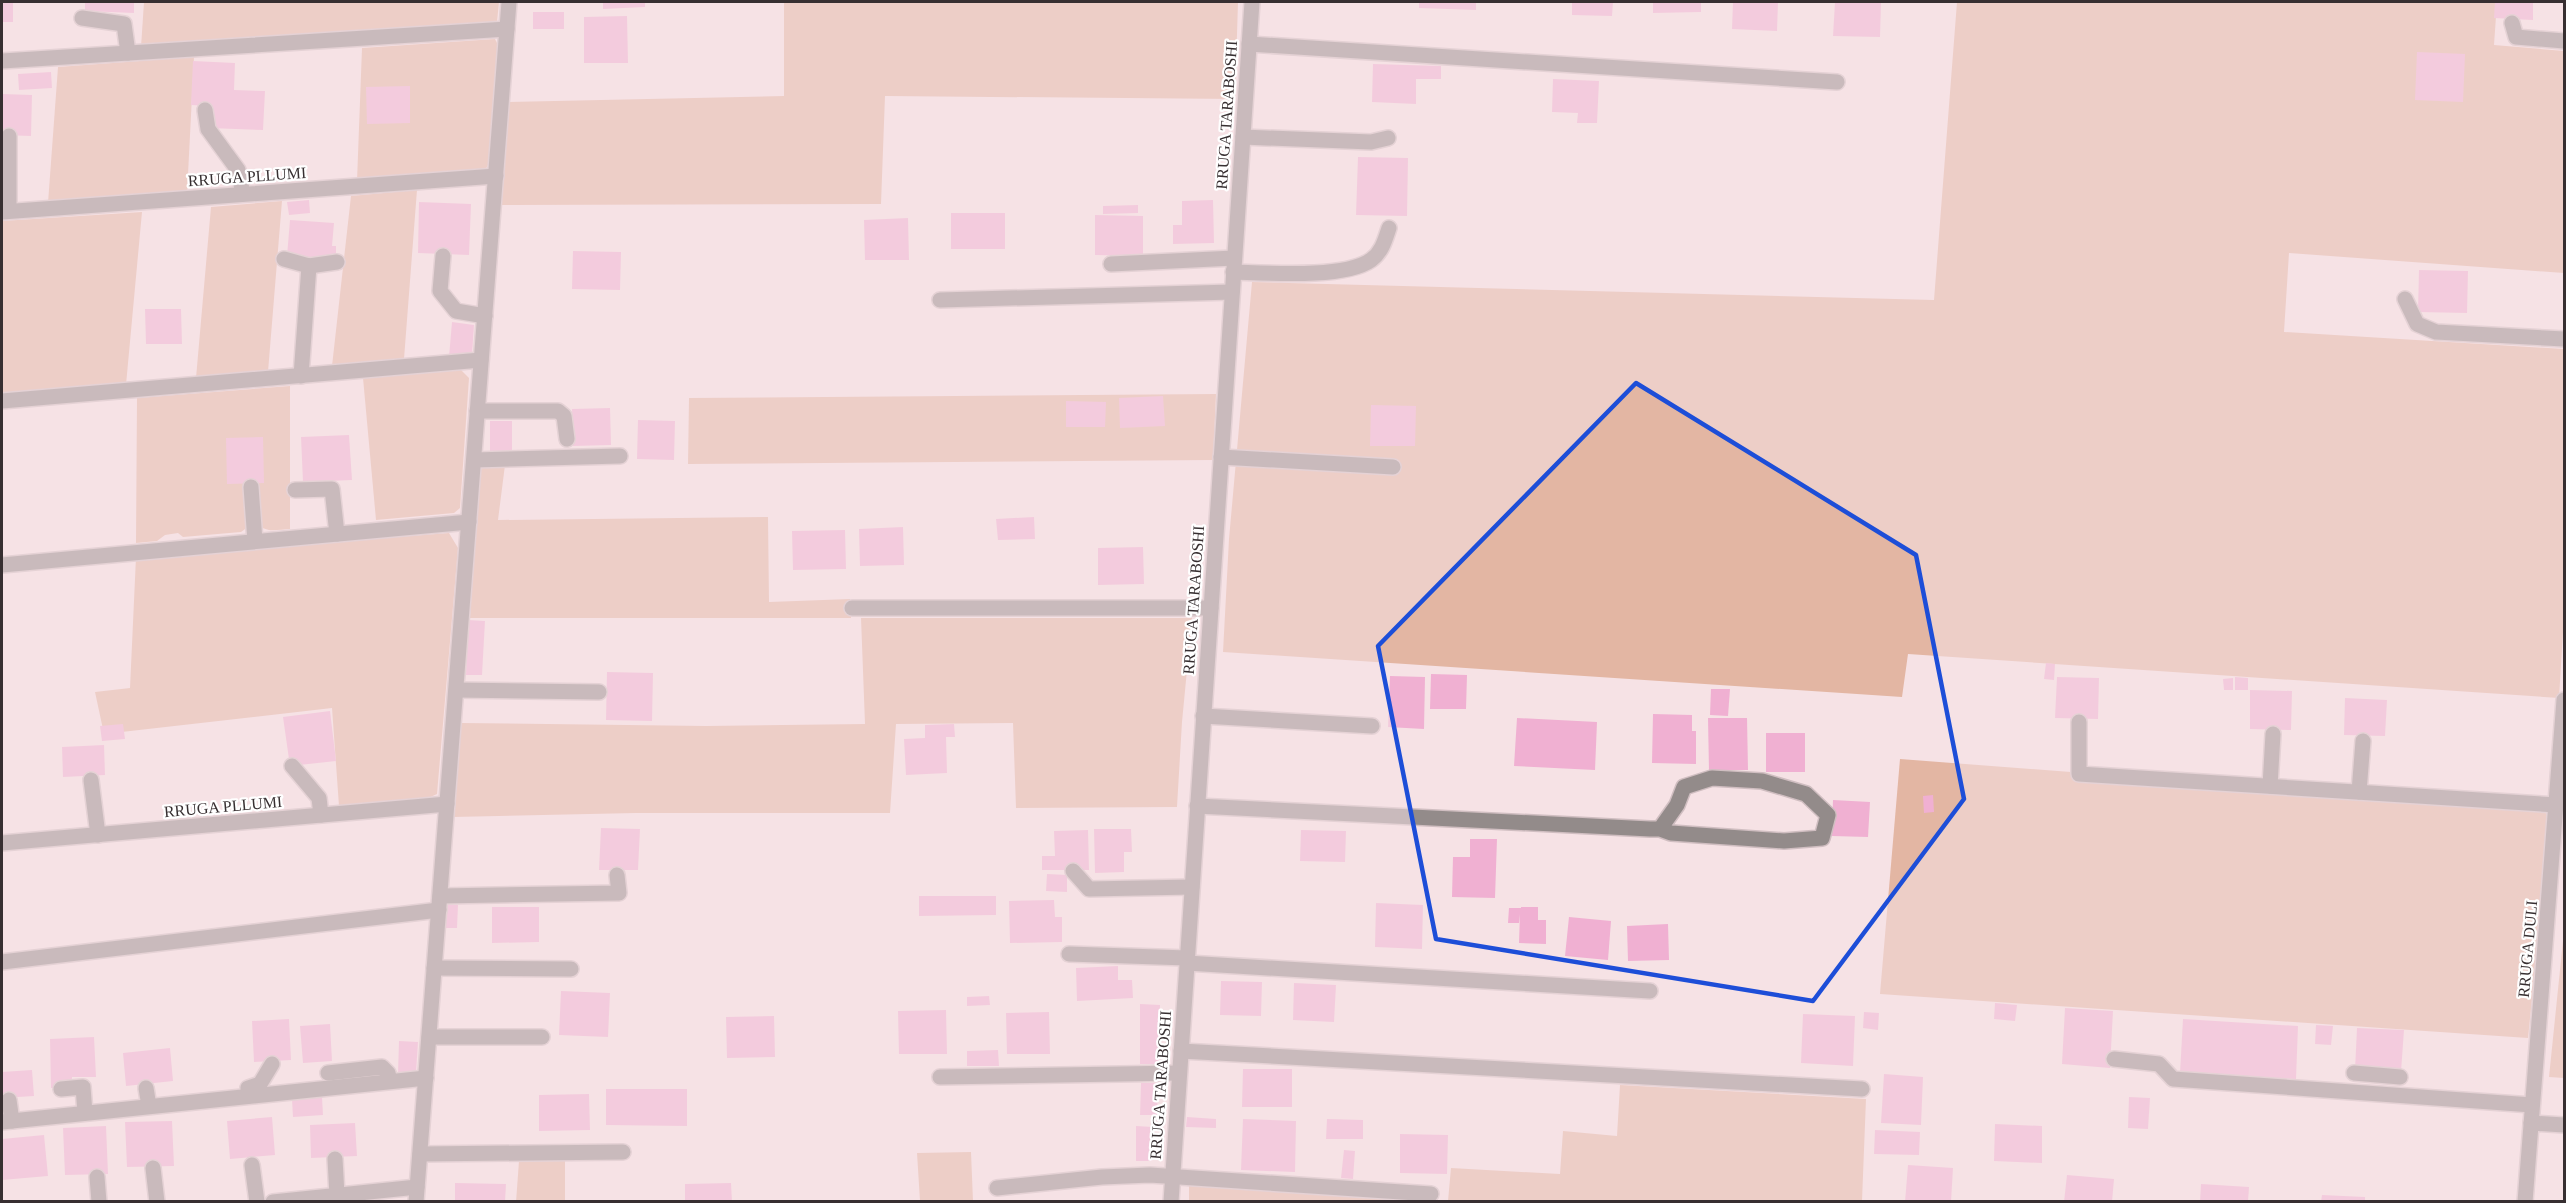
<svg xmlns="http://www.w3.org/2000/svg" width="2566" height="1203" font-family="Georgia,serif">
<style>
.green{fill:#e3b6a3}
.building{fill:#f0b0d2}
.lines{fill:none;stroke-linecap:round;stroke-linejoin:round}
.minor-casing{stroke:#d0bec1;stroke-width:18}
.minor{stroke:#938b8a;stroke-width:15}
.marked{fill:none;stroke:#1d4ed8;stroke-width:4.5;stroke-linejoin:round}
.labels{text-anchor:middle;stroke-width:4.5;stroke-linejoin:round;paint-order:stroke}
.street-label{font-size:16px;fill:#372f31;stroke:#fff}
</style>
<rect width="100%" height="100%" fill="#f6e2e5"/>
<g class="green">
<polygon points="144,2 499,2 497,22 141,47"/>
<polygon points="883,2 1238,2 1235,99 885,96 881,204 501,205 508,102 784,96 784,3"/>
<polygon points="1957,2 2497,2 2494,45 2564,51 2564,273 2289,253 2284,332 2564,349 2564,616 2559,698 1908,654 1902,697 1223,652 1229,539 1252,282 1934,300"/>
<polygon points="495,39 498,45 488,165 484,172 357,181 362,48"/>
<polygon points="194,57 187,194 48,203 58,67"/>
<polygon points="417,190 404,359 332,366 351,196"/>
<polygon points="282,201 268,372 196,378 211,207"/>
<polygon points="142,212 126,385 2,394 2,221"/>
<polygon points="460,369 469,378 460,508 454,513 376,520 363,378"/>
<path d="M290,386V529C284,529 274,531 269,530C255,526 254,522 241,532L183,537L178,533L165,535L157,541L136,543L137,398Z"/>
<polygon points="1216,394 1213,460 688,464 689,398"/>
<polygon points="505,465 498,520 768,517 769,602 850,599 851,618 470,618 480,466"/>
<polygon points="449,533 458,548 437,794 426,799 339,806 332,708 104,734 95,692 130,688 136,557"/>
<polygon points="861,618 1192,618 1182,722 1177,807 1016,808 1013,723 896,724 890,813 636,813 453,817 461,723 706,726 865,724"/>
<polygon points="1900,759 2539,808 2545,812 2550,820 2528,1038 1880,994"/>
<polygon points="2564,931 2564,1078 2549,1077"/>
<polygon points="1620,1085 1866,1099 1862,1201 1448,1201 1451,1168 1560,1174 1563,1131 1617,1136"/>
<polygon points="971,1152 973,1201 920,1201 917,1153"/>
<polygon points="565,1160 565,1201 516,1202 519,1161"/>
<polygon points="1189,1186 1418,1201 1189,1201"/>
</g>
<g class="building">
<rect x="2" y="2" width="11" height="20"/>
<polygon points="85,2 134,2 134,13 85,11"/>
<polygon points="603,2 645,2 645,7 603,9"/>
<polygon points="1419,2 1476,2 1476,10 1419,8"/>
<polygon points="1572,2 1613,2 1612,16 1572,15"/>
<polygon points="1653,2 1701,2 1701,12 1653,13"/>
<polygon points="1733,2 1778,2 1777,31 1732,29"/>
<polygon points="1835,2 1881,2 1880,37 1833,36"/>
<polygon points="2495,2 2533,2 2533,20 2494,18"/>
<rect x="533" y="12" width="31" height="17"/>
<polygon points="627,16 628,63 584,63 584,17"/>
<polygon points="2417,52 2465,54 2463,102 2415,100"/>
<polygon points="193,61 235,63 234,90 265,91 263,130 209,128 210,106 191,105"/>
<polygon points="1373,64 1441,66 1441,79 1416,79 1416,104 1372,102"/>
<polygon points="51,72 52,88 19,90 18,74"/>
<polygon points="1553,79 1599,81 1597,123 1577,123 1578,113 1552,112"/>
<polygon points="410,86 410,123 367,124 366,87"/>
<polygon points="2,94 32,95 31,136 2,135"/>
<polygon points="1358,157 1408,158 1407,216 1356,215"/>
<polygon points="309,200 310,213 289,215 287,202"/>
<polygon points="1213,200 1214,243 1173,244 1173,225 1182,225 1182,201"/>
<polygon points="419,202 471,204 469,255 418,253"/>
<polygon points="1138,205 1138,213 1103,214 1103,206"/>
<rect x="951" y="213" width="54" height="36"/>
<polygon points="1095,215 1143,216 1143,256 1095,255"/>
<polygon points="908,218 909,260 865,260 864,220"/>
<polygon points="290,220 334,223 332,246 336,246 336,259 287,256"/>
<polygon points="573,251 621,252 620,290 572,289"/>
<polygon points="2419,270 2468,271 2467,313 2418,312"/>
<polygon points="145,309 181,309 182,344 146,344"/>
<polygon points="452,322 474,325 472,355 449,357"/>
<polygon points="1163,396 1165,426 1120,428 1119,398"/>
<polygon points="1066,401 1106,402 1105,427 1066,427"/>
<polygon points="1371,405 1416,406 1415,446 1370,446"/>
<polygon points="610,408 611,445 573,446 572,409"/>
<polygon points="638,420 675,421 674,460 637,459"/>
<rect x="490" y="421" width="22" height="33"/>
<polygon points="349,435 352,480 303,482 301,437"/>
<polygon points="263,437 264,483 227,484 226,438"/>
<polygon points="1034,517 1035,539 998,540 996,519"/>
<polygon points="903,527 904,565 860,566 859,529"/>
<polygon points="845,530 846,569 793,570 792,531"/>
<polygon points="1143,547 1144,584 1098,585 1098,548"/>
<polygon points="468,620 485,621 482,675 466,675"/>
<polygon points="2046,663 2055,664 2054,680 2044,679"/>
<polygon points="607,672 653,673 652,721 606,720"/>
<polygon points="1431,674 1467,675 1466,709 1430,709"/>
<polygon points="1390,676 1425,677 1424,729 1388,727"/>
<polygon points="2057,677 2099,678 2098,719 2055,718"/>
<polygon points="2235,677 2248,678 2248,690 2235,690"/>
<polygon points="2233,678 2233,690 2224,690 2223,679"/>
<polygon points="1711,689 1730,689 1728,716 1710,715"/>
<polygon points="2250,690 2292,691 2291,730 2250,729"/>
<polygon points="2345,698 2387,700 2385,736 2344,735"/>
<polygon points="330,711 336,761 290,766 283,717"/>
<polygon points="1653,714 1692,715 1692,731 1696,731 1696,764 1652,763"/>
<polygon points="1517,718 1597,722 1595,770 1514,766"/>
<polygon points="1708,718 1747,718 1748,770 1709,770"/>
<polygon points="123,724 125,739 102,741 100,726"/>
<polygon points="954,724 955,737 946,737 947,773 906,775 904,739 925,738 925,725"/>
<rect x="1766" y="733" width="39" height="39"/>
<polygon points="104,745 105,775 63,777 62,747"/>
<polygon points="1933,795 1934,812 1924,813 1923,796"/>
<polygon points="1833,800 1870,802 1868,837 1832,836"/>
<polygon points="601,828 640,829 638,870 599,870"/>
<polygon points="1094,829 1131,829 1132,852 1124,852 1124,872 1095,873"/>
<polygon points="1088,830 1089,870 1042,870 1042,856 1055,856 1054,831"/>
<polygon points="1301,830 1346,831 1345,862 1300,861"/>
<polygon points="1470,839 1497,839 1495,898 1452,897 1453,857 1470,857"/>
<polygon points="1047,874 1067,875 1067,892 1046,891"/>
<polygon points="919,896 996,896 996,915 919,916"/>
<polygon points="1054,900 1055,917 1062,917 1062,942 1010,943 1009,901"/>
<polygon points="1376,903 1423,905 1422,949 1375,947"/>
<polygon points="441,904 458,905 457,928 440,928"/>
<polygon points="492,907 539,907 539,942 492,943"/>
<polygon points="1521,907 1538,907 1538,920 1546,920 1546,944 1519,943 1520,914 1519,923 1508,923 1509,908 1521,908"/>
<polygon points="1569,917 1611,921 1608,960 1565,956"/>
<polygon points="1668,924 1669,960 1628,961 1627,926"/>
<polygon points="1118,966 1118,980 1132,980 1133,998 1077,1001 1076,968"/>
<polygon points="1221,981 1262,982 1261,1016 1220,1015"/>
<polygon points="1294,983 1336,985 1334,1022 1293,1020"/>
<polygon points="561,991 610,993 608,1037 559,1035"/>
<polygon points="989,996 990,1005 967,1006 967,997"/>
<polygon points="1995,1003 2017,1005 2015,1021 1994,1019"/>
<polygon points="1140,1004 1160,1005 1159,1064 1140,1064"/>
<polygon points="2065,1008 2113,1011 2110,1068 2062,1064"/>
<polygon points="946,1010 947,1054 899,1054 898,1011"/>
<polygon points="1049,1012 1050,1054 1007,1054 1006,1013"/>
<polygon points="1864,1012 1879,1013 1878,1030 1863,1028"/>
<polygon points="1803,1014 1855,1016 1853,1066 1801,1063"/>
<polygon points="774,1016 775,1057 727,1058 726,1017"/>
<polygon points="289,1019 291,1060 254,1062 252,1021"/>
<polygon points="2183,1019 2298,1026 2296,1079 2180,1073"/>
<polygon points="330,1024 332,1061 303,1063 300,1026"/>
<polygon points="2316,1025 2333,1026 2331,1045 2315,1044"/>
<polygon points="2357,1028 2404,1030 2401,1072 2355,1070"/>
<polygon points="94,1037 96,1077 72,1077 72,1088 51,1088 50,1039"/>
<polygon points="399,1041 418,1042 416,1073 398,1073"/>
<polygon points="170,1048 173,1081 126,1086 123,1053"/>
<polygon points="998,1050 999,1066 967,1066 967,1051"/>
<polygon points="1243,1069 1292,1069 1292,1107 1242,1107"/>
<polygon points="32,1070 34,1096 2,1098 2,1072"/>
<polygon points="1884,1074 1923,1077 1921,1125 1881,1123"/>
<polygon points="1141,1083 1158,1083 1157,1115 1140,1115"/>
<polygon points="606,1089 687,1089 687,1126 606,1125"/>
<polygon points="589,1094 590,1130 539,1131 539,1095"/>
<polygon points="322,1097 323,1115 293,1117 292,1100"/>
<polygon points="2129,1097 2150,1098 2148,1129 2128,1128"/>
<polygon points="272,1117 275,1155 230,1159 227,1121"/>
<polygon points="1187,1117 1216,1119 1216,1128 1186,1127"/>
<polygon points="1243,1119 1296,1121 1295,1172 1241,1170"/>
<polygon points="1327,1119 1363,1120 1363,1139 1326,1139"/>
<polygon points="172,1121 174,1166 127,1167 125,1122"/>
<polygon points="355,1123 357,1156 311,1158 310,1125"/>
<polygon points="1995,1124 2042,1126 2042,1163 1994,1161"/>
<polygon points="106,1126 108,1174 65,1175 63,1128"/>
<polygon points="1136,1126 1153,1127 1152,1161 1136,1161"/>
<polygon points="1875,1130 1920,1132 1919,1155 1874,1154"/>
<polygon points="1400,1134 1448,1135 1447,1174 1400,1173"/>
<polygon points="44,1135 48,1176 2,1180 2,1139"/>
<polygon points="1344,1150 1355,1151 1353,1179 1341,1178"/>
<polygon points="1908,1165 1953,1168 1951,1202 1905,1202"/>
<polygon points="2067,1175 2114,1179 2112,1202 2064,1202"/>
<polygon points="455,1183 506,1184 505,1202 455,1202"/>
<polygon points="731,1183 732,1202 685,1202 685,1184"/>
<polygon points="2201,1184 2249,1187 2248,1202 2200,1202"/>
<polygon points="2322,1195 2365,1197 2365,1202 2321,1202"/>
</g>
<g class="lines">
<g class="minor-casing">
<g id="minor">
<polyline points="82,18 124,24 128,53"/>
<polyline points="2512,23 2516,37 2564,41"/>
<polyline points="1249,44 1837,82"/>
<polyline points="2,61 507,29"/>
<polyline points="205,110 208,129 238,170 243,194"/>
<polyline points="9,136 9,211"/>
<polyline points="1243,137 1371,142 1388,138"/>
<polyline points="2,212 496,176"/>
<polyline points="443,256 440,291 456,311 485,316"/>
<polyline points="284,259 309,266 337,262"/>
<polyline points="1111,264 1234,258"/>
<path d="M1233,272C1267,273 1344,279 1371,260C1382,252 1385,240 1389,228"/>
<polyline points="2405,299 2417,324 2436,332 2564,339"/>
<polyline points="940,300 1232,292"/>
<polyline points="301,376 309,266"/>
<polyline points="2,401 481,360"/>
<polyline points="477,411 558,411 564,416 567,439"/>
<polyline points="1221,457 1393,467"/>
<polyline points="474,460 620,456"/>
<polyline points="251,487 255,541"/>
<polyline points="295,490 332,489 337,534"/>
<polyline points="2,565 469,522"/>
<polyline points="852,608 1211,608"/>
<polyline points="456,690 599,692"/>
<polyline points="1203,716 1372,726"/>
<polyline points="2079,722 2079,774 2556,805"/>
<polyline points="292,766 319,798 321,815"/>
<polyline points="91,780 98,835"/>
<polyline points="2270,786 2273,734"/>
<polyline points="2359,792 2363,741"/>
<polyline points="1197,806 1650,829 1660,829 1677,805 1684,787 1712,778 1762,781 1806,794 1828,815 1822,838 1784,841 1671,833 1660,829"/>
<polyline points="2,843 447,804"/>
<polyline points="1073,871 1089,889 1192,887"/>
<polyline points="440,896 619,893 617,875"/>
<polyline points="1069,954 1187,958"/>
<polyline points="2,962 439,910"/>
<polyline points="1187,963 1650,991"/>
<polyline points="434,968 571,969"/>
<polyline points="429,1037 542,1037"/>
<polyline points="1181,1051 1862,1089"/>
<polyline points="2114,1059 2159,1064 2173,1079 2532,1105"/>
<polyline points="328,1073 382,1067 388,1073 390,1081"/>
<polyline points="2354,1073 2400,1077"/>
<polyline points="940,1077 1179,1073"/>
<polyline points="146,1088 149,1106"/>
<polyline points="61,1089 83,1087 85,1113"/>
<polyline points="249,1096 248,1088 260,1084 272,1064"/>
<polyline points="9,1100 12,1121"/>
<polyline points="2,1122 426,1078"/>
<polyline points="2531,1123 2564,1125"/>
<polyline points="420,1154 623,1152"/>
<polyline points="335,1159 337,1195"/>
<polyline points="252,1165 257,1202"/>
<polyline points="153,1168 157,1202"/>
<polyline points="97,1177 99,1202"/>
<polyline points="997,1188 1102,1177 1150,1175 1431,1194"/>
<polyline points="273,1202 417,1187"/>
<polyline points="416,1202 509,2"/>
<polyline points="1171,1202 1252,2"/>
<polyline points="2525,1202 2564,700"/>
</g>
</g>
<use href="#minor" class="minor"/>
</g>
<path d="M0 0H2566V1203H0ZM1636,383L1916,555L1964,799L1813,1001L1436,939L1378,646Z" fill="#f6e2e5" fill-opacity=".55" fill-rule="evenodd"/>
<path class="marked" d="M1636,383L1916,555L1964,799L1813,1001L1436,939L1378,646Z"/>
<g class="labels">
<g class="street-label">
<text transform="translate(1226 115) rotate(-86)" y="6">RRUGA TARABOSHI</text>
<text transform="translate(247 176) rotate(-4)" y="6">RRUGA PLLUMI</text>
<text transform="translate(1193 600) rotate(-86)" y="6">RRUGA TARABOSHI</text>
<text transform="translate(223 806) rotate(-5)" y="6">RRUGA PLLUMI</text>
<text transform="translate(2527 949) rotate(-85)" y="6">RRUGA DULI</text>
<text transform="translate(1160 1085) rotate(-86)" y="6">RRUGA TARABOSHI</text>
</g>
</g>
<rect width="2566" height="1203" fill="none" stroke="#372f31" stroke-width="6"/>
</svg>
